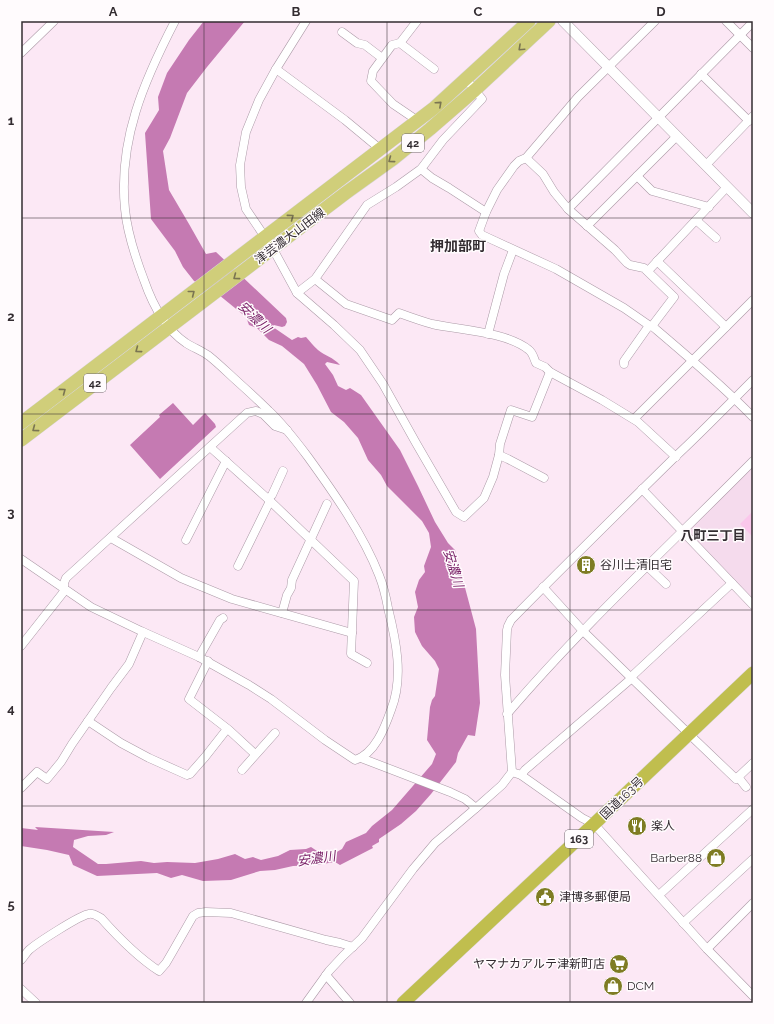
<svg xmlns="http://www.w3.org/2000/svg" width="774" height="1024" font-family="Raleway,'Noto Sans JP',sans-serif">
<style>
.built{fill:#f5dbed}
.green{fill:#fac7eb}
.water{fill:#c57ab2}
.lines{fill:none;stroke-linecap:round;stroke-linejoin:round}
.minor-casing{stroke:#ac9aa7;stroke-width:9}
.tertiary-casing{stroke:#ac9aa7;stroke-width:11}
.primary-casing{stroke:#d6d5d6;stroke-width:14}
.trunk-casing{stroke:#d6d5d6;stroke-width:14}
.minor{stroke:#fff;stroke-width:8}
.tertiary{stroke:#fff;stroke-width:10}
.primary{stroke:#d0ce7a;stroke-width:13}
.trunk{stroke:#c0be4e;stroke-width:13}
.oneway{stroke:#7a7552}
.grid{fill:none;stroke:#332c31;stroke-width:1;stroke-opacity:0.55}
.labels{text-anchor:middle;stroke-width:3;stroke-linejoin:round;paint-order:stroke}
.shield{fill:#fffbfd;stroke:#706a6e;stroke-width:1}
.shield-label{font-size:11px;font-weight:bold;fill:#332c31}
.street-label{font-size:12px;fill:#332c31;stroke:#fffbfd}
.poi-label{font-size:12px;fill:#332c31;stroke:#fffbfd;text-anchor:start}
.water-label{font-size:13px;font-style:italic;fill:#7a2168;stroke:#fffbfd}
.neighbourhood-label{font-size:13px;font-weight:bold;fill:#332c31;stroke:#fffbfd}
.quarter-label{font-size:14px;font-weight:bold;fill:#332c31;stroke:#fffbfd}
.neatline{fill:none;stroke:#332c31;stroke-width:1.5}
.grid-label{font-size:13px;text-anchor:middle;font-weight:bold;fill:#332c31}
</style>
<rect width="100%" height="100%" fill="#fce8f5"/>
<polygon class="built" points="753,466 753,600 689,534 689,530"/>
<polygon class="green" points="753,511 753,537 740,524"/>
<g class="water">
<path d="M204,21H245L207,67L187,93L170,138L163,151L169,190L189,224L206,254L216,252L286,318L287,322L285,326L282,327L274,325L273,327L292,340L298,337L301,338L306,337C310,341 313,346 318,350C325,356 333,357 340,365L327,362L325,364L333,375L338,386L346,390L350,388L361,395L400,450L418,486L435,522L448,543L455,550L476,629L480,703L475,736L468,735L458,753L456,762L431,794L416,811L401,824L379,839V842L372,846L373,848L340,865L335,862L316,865L293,866L275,870L260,871L231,880L203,881L182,875L171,878L157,873L97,876L73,865L69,855L47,850L21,846V828L38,830L35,827L114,832L106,835L88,836L74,840L73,847L98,864H106L141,861L154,863L167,862L195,863L218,859L235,854L245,859L253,857L261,860L278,856L290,850L306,849L311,847L317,851H322L333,854L342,849L346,842L366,833L372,826L392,810L432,764L436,754L427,740L430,707L432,700L435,696L439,669L435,661L422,646L415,632L414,617L418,607L415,592L419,580L425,572L424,566L431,547L429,533L422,521L387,486L381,475L368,460L358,438L344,422L331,412L317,385L304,364L282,346L269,340L257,328L249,325L246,317L219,295L194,281L183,267L175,251L151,219L145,133L159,110L158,97L167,73L189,40Z"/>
<polygon points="173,403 193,425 205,413 215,424 216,427 160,479 130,445 160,417 159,415"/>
</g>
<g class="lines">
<g class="minor-casing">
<g id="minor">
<polyline points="306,21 276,69 259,100 246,132 240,165 241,187 246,209 273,249 297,293 334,325 360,350 383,384 416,443 456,512 464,517 484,498 493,477 499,455 500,444 511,410 532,417 550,372"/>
<polyline points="726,21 753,48"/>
<polyline points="342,32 357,43 365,45 382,58"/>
<polyline points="400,43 417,21"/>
<polyline points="21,53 54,21"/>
<polyline points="276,69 345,120 380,149"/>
<polyline points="701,74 749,121"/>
<polyline points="418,121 393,104 371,81 373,71 392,45 400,43 434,69"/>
<polyline points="526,158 543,174 554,192 568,209 615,250 627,263 630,265 644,268 674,297 652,326 648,327 624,361 624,364"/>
<polyline points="706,165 753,116"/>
<polyline points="421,169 432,178 449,188 486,212"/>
<polyline points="637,176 652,191 709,207"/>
<polyline points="568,209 753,22"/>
<polyline points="696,220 716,238"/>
<polyline points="587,226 677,136"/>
<polyline points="657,261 726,327"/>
<polyline points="648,271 727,187"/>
<path d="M315,279L346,304L392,320L399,313C410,317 421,321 432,324C459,330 508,332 529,350C533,353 534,359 536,363L545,367L550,372L602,400L638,422L676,457"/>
<polyline points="297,293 315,279 367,205 396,187 421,169 443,140 482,99 466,79"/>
<polyline points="650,326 624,308 556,269 482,235 479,231 486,212 497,190 514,166 519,161 526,158 578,97 655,21"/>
<path d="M652,326C686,355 721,384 753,417"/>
<polyline points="488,334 504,274 513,250"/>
<polyline points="634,419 753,300"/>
<polyline points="210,447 268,499 354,581 351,654 367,663"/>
<polyline points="499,455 508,459 544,478"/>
<polyline points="642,489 753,605"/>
<polyline points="268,499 272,495 283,471"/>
<polyline points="111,538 181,578 232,599 352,633"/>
<polyline points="186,540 226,461"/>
<path d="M21,559L91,607L141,631L199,657L249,685L271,699L325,740L355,760C375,754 385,727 391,710C404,678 396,640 388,608C386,597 383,585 379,575C363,534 334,493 308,457C296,441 284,425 269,411C259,401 248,391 238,382C228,373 219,364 209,356C202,351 194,348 186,343C165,329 152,303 144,280C136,259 127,231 125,209C118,140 144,81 175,21"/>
<polyline points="238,566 270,501"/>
<polyline points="647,566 666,584"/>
<polyline points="543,587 583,631 689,734 736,779 753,763"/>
<polyline points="64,589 64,583 66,578 247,413 256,411 263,414 275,426 287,430"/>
<polyline points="282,613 287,595 291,588 292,580 327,504"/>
<polyline points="21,646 62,594 65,590"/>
<polyline points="199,657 220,620 223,618"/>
<polyline points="208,661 189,699 229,730 255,754"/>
<polyline points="631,677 732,583"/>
<path d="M507,714C583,625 670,545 753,461"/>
<polyline points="88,721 121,743 149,758 187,775 190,774 205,757 227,729"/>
<polyline points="361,758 450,792 465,799 476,808"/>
<polyline points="242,770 275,733"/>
<polyline points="512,772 521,775 582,818 594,824 707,949 753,996"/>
<polyline points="521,775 525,770 632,678"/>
<polyline points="738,777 746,787"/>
<polyline points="21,788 37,772 47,779 61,762 72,744 111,688 129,664 143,632"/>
<polyline points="659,895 753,809"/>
<polyline points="683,923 753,859"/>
<polyline points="707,949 753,903"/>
<path d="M21,960C24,957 26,953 29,950C37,943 80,915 89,914C93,913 97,916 101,918C117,936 139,958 159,971L166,963L173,951L193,916L198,913L206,912L231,913L326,940L340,943L353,947"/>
<polyline points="326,975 350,1003"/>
<polyline points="21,989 36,1003"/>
<path d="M306,1003L329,971L343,956L362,938L413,869L435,843L476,808L502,785L512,772L505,675L507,630L508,626L511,620C565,565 620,511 675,457C702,432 727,406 753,380"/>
</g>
</g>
<g class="tertiary-casing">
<polyline id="tertiary" points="563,21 753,213"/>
</g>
<g class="primary-casing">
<g id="primary">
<polyline points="21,423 434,108 529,21"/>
<polyline points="21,440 347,192 393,159 430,129 475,90 549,21"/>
</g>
</g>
<g class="trunk-casing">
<polyline id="trunk" points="403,1003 594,824 753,673"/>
</g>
<use href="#minor" class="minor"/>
<use href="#tertiary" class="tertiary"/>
<use href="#primary" class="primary"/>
<use href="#trunk" class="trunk"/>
</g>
<defs><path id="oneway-chevron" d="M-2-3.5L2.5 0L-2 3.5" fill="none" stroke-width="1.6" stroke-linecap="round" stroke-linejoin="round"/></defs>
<g class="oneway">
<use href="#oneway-chevron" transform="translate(521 48) rotate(137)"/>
<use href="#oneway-chevron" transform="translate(439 104) rotate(-42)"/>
<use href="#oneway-chevron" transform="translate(391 160) rotate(143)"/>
<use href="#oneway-chevron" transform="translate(291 217) rotate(-37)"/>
<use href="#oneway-chevron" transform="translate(236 277) rotate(143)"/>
<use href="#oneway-chevron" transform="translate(192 293) rotate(-38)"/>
<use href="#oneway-chevron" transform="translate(138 350) rotate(143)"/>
<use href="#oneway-chevron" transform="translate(63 391) rotate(-37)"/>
<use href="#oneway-chevron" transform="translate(35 429) rotate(143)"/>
</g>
<path class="grid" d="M204,21V1003M387,21V1003M570,21V1003M21,218H753M21,414H753M21,610H753M21,806H753"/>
<defs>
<g id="building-disc" transform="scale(1)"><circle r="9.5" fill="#7e7c23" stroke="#fffbfd"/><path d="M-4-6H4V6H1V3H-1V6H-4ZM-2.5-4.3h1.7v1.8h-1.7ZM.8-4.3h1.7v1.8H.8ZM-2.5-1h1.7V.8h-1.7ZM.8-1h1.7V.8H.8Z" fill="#fff"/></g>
<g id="restaurant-disc" transform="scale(1)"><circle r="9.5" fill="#7e7c23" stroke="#fffbfd"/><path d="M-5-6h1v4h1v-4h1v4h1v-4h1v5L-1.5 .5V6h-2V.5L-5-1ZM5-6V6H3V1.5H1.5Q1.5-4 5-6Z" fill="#fff"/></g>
<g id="shop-disc" transform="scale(1)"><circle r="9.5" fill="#7e7c23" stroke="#fffbfd"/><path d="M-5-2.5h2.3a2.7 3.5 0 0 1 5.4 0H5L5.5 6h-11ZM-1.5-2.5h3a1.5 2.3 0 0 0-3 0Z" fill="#fff"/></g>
<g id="civic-disc" transform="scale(1)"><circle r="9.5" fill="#7e7c23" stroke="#fffbfd"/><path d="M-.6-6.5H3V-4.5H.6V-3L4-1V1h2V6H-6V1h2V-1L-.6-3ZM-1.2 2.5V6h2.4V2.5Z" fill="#fff"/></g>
<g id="supermarket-disc" transform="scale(1)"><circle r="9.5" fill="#7e7c23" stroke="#fffbfd"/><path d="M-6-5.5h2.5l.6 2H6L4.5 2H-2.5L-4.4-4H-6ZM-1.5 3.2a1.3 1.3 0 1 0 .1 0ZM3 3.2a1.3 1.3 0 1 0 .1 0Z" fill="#fff"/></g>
</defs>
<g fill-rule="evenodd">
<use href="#building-disc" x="586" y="565"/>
<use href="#restaurant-disc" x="637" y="826"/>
<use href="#shop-disc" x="716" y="858"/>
<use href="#civic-disc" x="545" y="897"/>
<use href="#supermarket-disc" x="619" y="964"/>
<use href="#shop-disc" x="613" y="986"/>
</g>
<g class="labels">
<g class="shield">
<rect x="402" y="134" width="22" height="18" rx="3"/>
<rect x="84" y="374" width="22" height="18" rx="3"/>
<rect x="565" y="830" width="28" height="18" rx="3"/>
</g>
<g class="shield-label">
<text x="413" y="147">42</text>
<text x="95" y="387">42</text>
<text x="579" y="843">163</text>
</g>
<g class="street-label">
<text transform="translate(290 236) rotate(-37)" y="4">津芸濃大山田線</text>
<text transform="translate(622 798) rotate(-44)" y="4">国道163号</text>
</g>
<g class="poi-label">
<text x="600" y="569">谷川士清旧宅</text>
<text x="651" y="830">楽人</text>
<text x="702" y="862" text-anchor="end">Barber88</text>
<text x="559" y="901">津博多郵便局</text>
<text x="605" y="968" text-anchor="end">ヤマナカアルテ津新町店</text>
<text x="627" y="990">DCM</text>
</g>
<g class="water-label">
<text transform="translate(255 317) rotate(44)" y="5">安濃川</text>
<text transform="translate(454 568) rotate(73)" y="5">安濃川</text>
<text transform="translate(316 858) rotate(-8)" y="5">安濃川</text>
</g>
<g class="neighbourhood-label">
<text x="713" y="540">八町三丁目</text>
</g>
<g class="quarter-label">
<text x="458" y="251">押加部町</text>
</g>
</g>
<rect width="774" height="1024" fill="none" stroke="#fffbfd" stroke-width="44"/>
<rect x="22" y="22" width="730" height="980" class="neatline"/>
<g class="grid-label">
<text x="113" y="16">A</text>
<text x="296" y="16">B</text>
<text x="478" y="16">C</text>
<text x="661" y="16">D</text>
<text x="11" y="125">1</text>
<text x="11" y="321">2</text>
<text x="11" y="517">3</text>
<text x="11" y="713">4</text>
<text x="11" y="909">5</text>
</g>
</svg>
